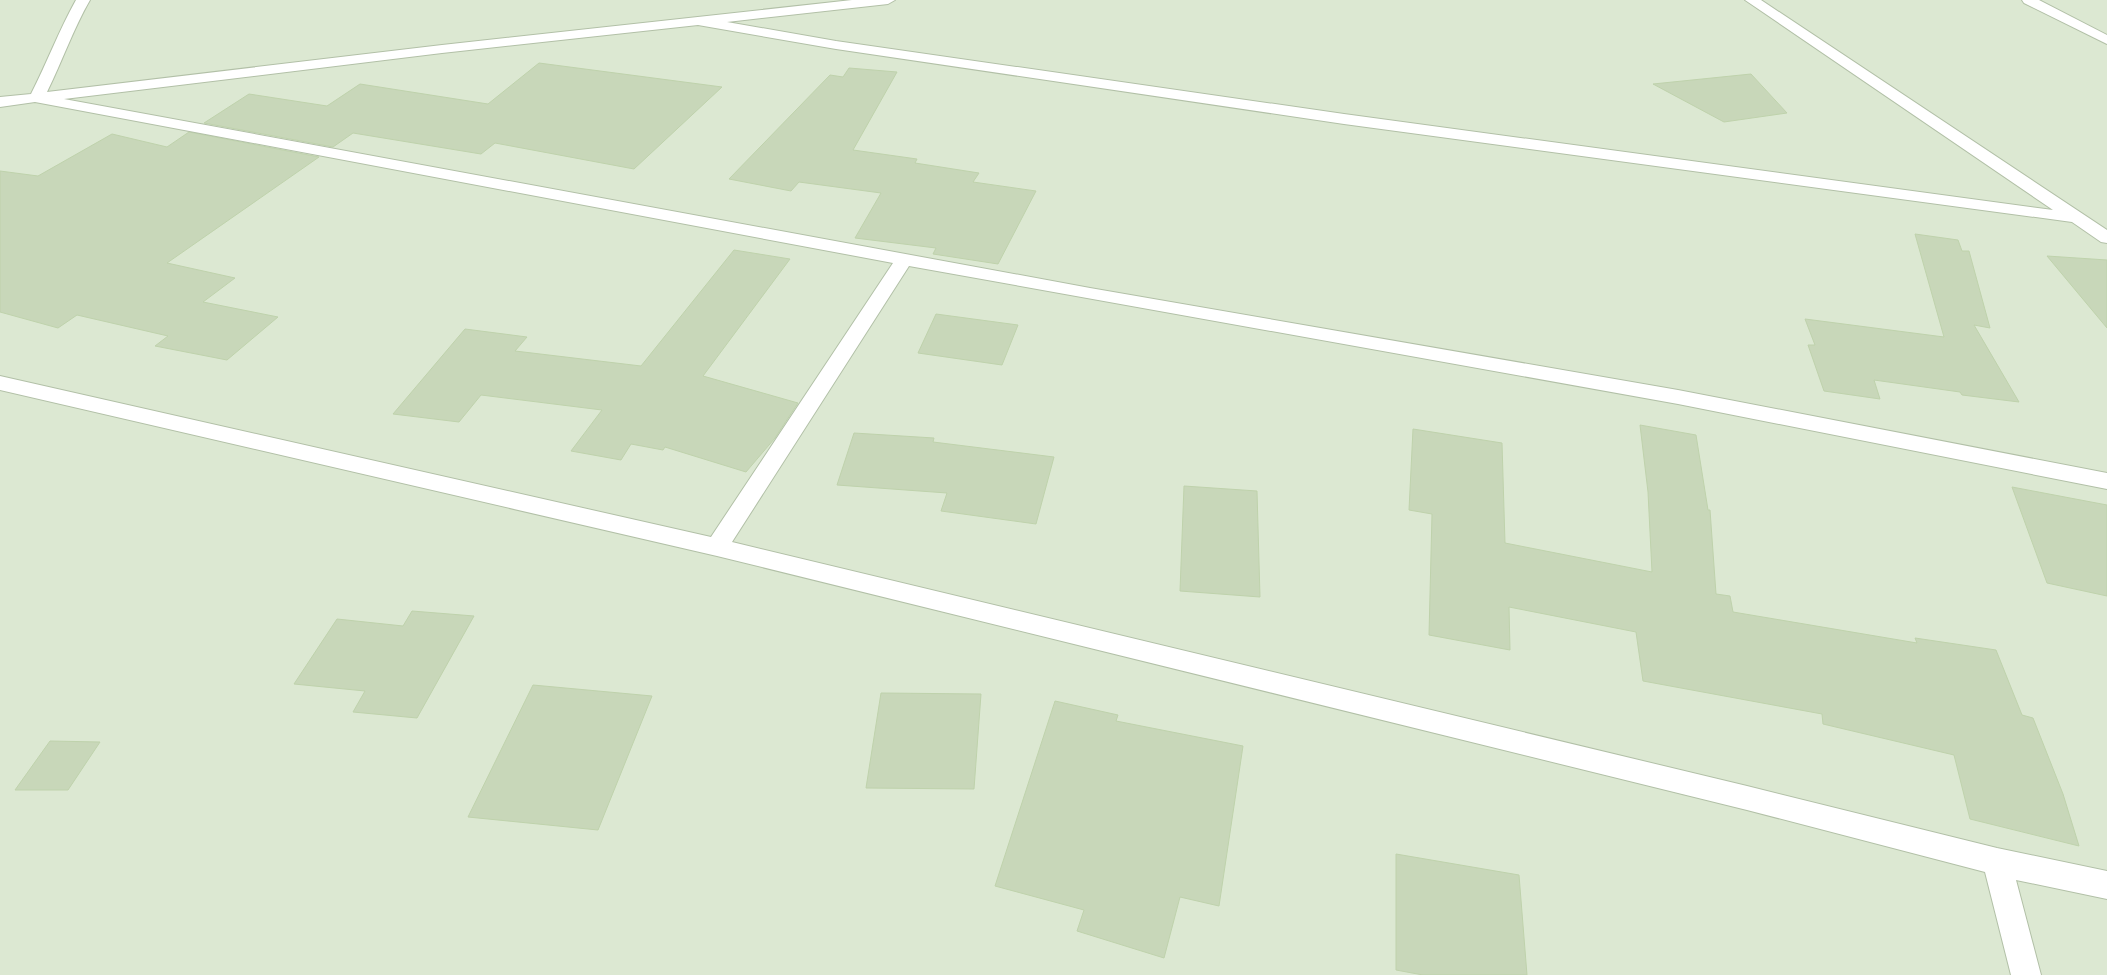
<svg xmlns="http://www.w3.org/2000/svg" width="2107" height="975" font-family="'Fira Sans',sans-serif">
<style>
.residential{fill:#dce8d2}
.building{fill:#c8d7b9;stroke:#bfd2ac}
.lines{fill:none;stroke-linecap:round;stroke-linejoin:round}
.street-casing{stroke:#b2c0a7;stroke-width:2}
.street{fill:#fff;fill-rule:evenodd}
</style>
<rect width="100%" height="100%" fill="#ebf4e5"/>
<rect class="residential" x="0" y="0" width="2107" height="975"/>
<g class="building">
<polygon points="539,63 722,87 634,169 495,143 481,154 353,133 333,147 204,123 249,94 327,106 360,84 488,104"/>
<polygon points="849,68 897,72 853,150 917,159 915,163 979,173 973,182 1036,191 998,264 933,254 936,248 855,238 881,193 799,182 791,191 729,179 830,75 843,77"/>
<polygon points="1751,74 1787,113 1724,122 1653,84"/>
<polygon points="189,132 319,157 167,263 235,278 203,302 278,317 227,360 155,346 168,336 77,315 58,328 0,312 0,171 38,176 112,134 167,147"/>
<polygon points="1915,234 1958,240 1962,251 1969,251 1990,328 1974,325 2019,402 1962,395 1960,392 1874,380 1880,399 1824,391 1808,345 1815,345 1805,319 1944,337"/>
<polygon points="734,250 790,259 703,376 798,403 775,438 746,472 665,447 663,450 631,444 621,460 571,451 602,410 481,395 459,422 393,414 465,329 527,337 515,351 641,366"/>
<polygon points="2047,256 2107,260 2107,328"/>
<polygon points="936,314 1018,325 1002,365 918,353"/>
<polygon points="1640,425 1696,435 1708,510 1710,510 1716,594 1730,596 1733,612 1917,643 1915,638 1996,650 2022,715 2033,718 2063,794 2079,846 1970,819 1954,755 1823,724 1822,714 1643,681 1636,632 1509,607 1510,650 1429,635 1432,514 1409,510 1413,429 1502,443 1505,543 1652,572 1648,492"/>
<polygon points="854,433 934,438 933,442 1054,457 1036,524 941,511 947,493 837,485"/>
<polygon points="1184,486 1257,491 1260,597 1180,591"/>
<polygon points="2012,487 2107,505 2107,596 2047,583"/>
<polygon points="412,611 474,616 417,718 353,712 365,691 294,684 337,619 403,626"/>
<polygon points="533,685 652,696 598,830 468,817"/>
<polygon points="881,693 981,694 974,789 866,788"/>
<polygon points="1055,701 1118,715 1116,721 1243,746 1219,906 1180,897 1164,958 1077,931 1084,910 995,886"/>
<polygon points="50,741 100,742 68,790 15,790"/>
<polygon points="1396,854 1519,875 1527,975 1423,975 1396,970"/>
</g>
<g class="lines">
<g class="street-casing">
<g id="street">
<path d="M76,0H90C73,29 62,62 47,92L442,45L852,0H895L888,4L727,22L836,41L1344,114L2053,210L1745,0H1761L2107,230V243L2101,242L2072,222L1344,124L836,49L698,25L442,53L64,99L1090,288L1678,390L2107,473V489L1678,404L909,266L732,542L1747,786L1997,848L2107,871V899L2016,880L2041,975H2011L1985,872L1747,810L717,556L0,390V376L711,537L893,263L35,102L0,107V97L31,94C47,63 59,30 76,0Z"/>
<polygon points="2022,0 2039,0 2107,35 2107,44 2024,3"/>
</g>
</g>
<use href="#street" class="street"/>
</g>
</svg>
